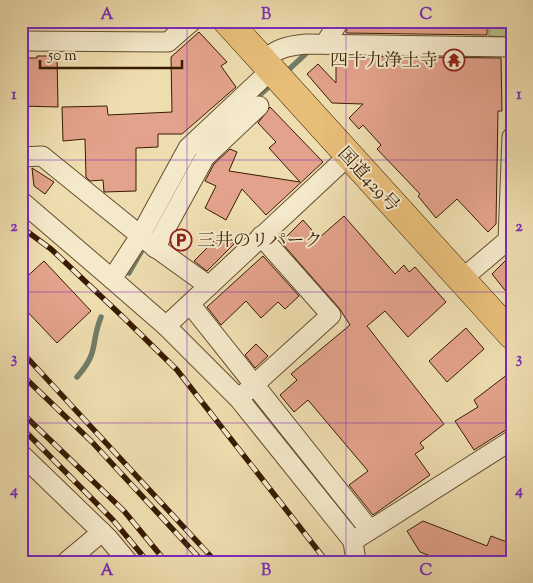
<svg xmlns="http://www.w3.org/2000/svg" width="533" height="583" font-family="'Sorts Mill Goudy','Noto Serif JP',serif">
<style>
.green{fill:#b9c18a;stroke:#786e46}
.lines{fill:none;stroke-linecap:round;stroke-linejoin:round}
.stream{stroke:#727c67;stroke-width:5.5}
.building{fill:#e3a28b;stroke:#381c02}
.street-casing{stroke:#664c2d;stroke-width:21}
.highway-casing{stroke:#381c02;stroke-width:29}
.street{stroke:#f4e9cb;stroke-width:19}
.highway{stroke:#e7be78;stroke-width:28}
.rail-casing{stroke:#381c02;stroke-width:5.5}
.rail{stroke:#f4e9cb;stroke-width:4;stroke-dasharray:11;stroke-linecap:butt}
.grid{fill:none;stroke:#7b2cbf;stroke-width:1;stroke-opacity:0.55}
.labels{text-anchor:middle;stroke-width:4;stroke-linejoin:round;paint-order:stroke}
.poi-label{font-size:18px;fill:#381c02;stroke:#f4e9cb;text-anchor:end}
.street-label{font-size:18px;fill:#381c02;stroke:#f4e9cb}
.neatline{fill:none;stroke:#7b2cbf;stroke-width:2}
.grid-label{font-size:16px;text-anchor:middle;font-weight:bold;fill:#7b2cbf}
</style>
<rect width="100%" height="100%" fill="#eeddaf"/>
<filter id="stains"><feTurbulence type="fractalNoise" baseFrequency=".004" numOctaves="4"/><feColorMatrix values="0 0 0 0 .2 0 0 0 0 .09 0 0 0 0 .02 0 0 0 .5 -.17"/></filter>
<radialGradient id="worn" r=".72"><stop offset=".6" stop-color="#630" stop-opacity="0"/><stop offset="1" stop-color="#630" stop-opacity=".3"/></radialGradient>
<polygon class="green" points="489,21 510,21 510,37 489,36"/>
<g class="lines">
<g class="stream">
<polyline points="284,74 312,48"/>
<polyline points="252,102 273,83"/>
<polyline points="182,178 199,147"/>
<polyline points="129,273 146,243"/>
<path d="M77,377C100,351 90,344 101,317"/>
</g>
</g>
<g class="building">
<polygon points="350,21 487,21 487,35 347,33 346,32"/>
<polygon points="199,32 227,62 221,66 236,87 182,134 158,134 158,147 136,148 136,191 104,192 103,180 90,181 86,177 85,139 63,141 62,107 107,106 108,115 172,112 171,57"/>
<polygon points="37,56 57,56 58,107 21,106 21,58 37,58"/>
<polygon points="336,56 501,58 502,111 498,111 496,224 488,232 457,199 436,218 418,196 420,194 377,149 381,145 363,125 359,129 349,118 363,104 332,103 307,74 318,64 336,83"/>
<polygon points="270,107 323,162 266,215 242,189 226,220 205,208 216,186 205,181 214,164 230,149 237,152 229,171 300,182 269,148 276,142 258,123"/>
<polygon points="32,168 54,182 45,194 34,186"/>
<polygon points="344,216 395,274 404,265 409,272 415,267 446,302 408,337 385,311 367,326 444,424 420,443 424,448 415,454 430,475 373,515 349,485 368,471 308,400 294,412 280,395 297,380 291,374 350,325 339,308 281,242 303,220 319,238"/>
<polygon points="223,232 234,244 207,271 194,261"/>
<polygon points="512,254 512,299 492,274"/>
<polygon points="263,256 299,296 285,309 278,302 261,318 246,301 221,325 207,307"/>
<polygon points="44,261 91,311 57,343 21,305 21,282"/>
<polygon points="466,328 484,349 447,382 429,361"/>
<polygon points="256,344 268,356 255,368 245,355"/>
<polygon points="512,371 512,426 474,450 455,421 478,407 474,400"/>
<polygon points="423,521 487,546 491,536 512,544 512,562 446,562 420,552 407,531"/>
</g>
<g class="lines">
<g class="street-casing">
<g id="street">
<polyline points="21,41 168,42 192,21"/>
<polyline points="325,44 339,21"/>
<path d="M263,61C277,48 287,46 306,44L512,47"/>
<polyline points="271,70 188,148 140,236 112,279 166,326 348,156"/>
<polyline points="21,157 42,156 152,245 209,286"/>
<polyline points="21,201 112,279"/>
<polyline points="155,248 205,157 259,106"/>
<polyline points="462,279 508,240 512,137"/>
<polyline points="190,304 370,530"/>
<polyline points="166,326 239,399 353,541"/>
<polyline points="245,393 331,315 261,236"/>
<polyline points="21,454 108,538 128,562"/>
<polyline points="66,562 102,532"/>
<polyline points="356,562 353,541 512,440"/>
</g>
</g>
<g class="highway-casing">
<polyline id="highway" points="227,21 512,335"/>
</g>
<use href="#street" class="street"/>
<use href="#highway" class="highway"/>
<g class="rail-casing">
<g id="rail">
<polyline points="21,227 51,249 124,318 177,370 327,562"/>
<polyline points="21,351 216,562"/>
<polyline points="21,374 92,442 203,562"/>
<polyline points="21,412 124,511 166,562"/>
<polyline points="21,427 113,520 148,562"/>
</g>
</g>
<use href="#rail" class="rail"/>
</g>
<path class="grid" d="M187,21V562M346,21V562M21,160H512M21,292H512M21,423H512"/>
<defs>
<g id="temple-ring" transform="scale(1.125)"><circle r="9.5" fill="#f4e9cb" stroke="#8f2418" stroke-width="1.5"/><path d="M0-6L5-2H3V0L6.5 2.5H4V6H1.5V3h-3V6H-4V2.5H-6.5L-3 0V-2H-5Z" fill="#8f2418"/></g>
<g id="parking-ring" transform="scale(1.125)"><circle r="9.5" fill="#f4e9cb" stroke="#8f2418" stroke-width="1.5"/><path d="M-3.5-5.5H1a3.5 3.5 0 0 1 0 7H-1V5.5H-3.5ZM-1-3.4V-.6H.8a1.4 1.4 0 0 0 0-2.8Z" fill="#8f2418"/></g>
</defs>
<g fill-rule="evenodd">
<use href="#temple-ring" x="454" y="60"/>
<use href="#parking-ring" x="181" y="240"/>
</g>
<g class="labels">
<g class="poi-label">
<text x="438" y="66">四十九浄土寺</text>
<text x="197" y="246" text-anchor="start">三井のリパーク</text>
</g>
<g class="street-label">
<text transform="translate(369 179) rotate(47)" y="6">国道429号</text>
</g>
</g>
<rect width="533" height="583" fill="none" stroke="#eeddaf" stroke-width="55"/>
<path d="M40 60v8h142v-8" fill="none" stroke="#381c02" stroke-width="2.5"/>
<text x="48" y="60" font-size="15" fill="#381c02" stroke="#f4e9cb" stroke-width="4" paint-order="stroke">50 m</text>
<rect x="28" y="28" width="478" height="528" class="neatline"/>
<g class="grid-label">
<text x="107" y="19">A</text>
<text x="266" y="19">B</text>
<text x="426" y="19">C</text>
<text x="14" y="99">1</text>
<text x="519" y="99">1</text>
<text x="14" y="231">2</text>
<text x="519" y="231">2</text>
<text x="14" y="363">3</text>
<text x="519" y="363">3</text>
<text x="14" y="495">4</text>
<text x="519" y="495">4</text>
<text x="107" y="575">A</text>
<text x="266" y="575">B</text>
<text x="426" y="575">C</text>
</g>
<rect width="100%" height="100%" filter="url(#stains)"/>
<rect width="100%" height="100%" fill="url(#worn)"/>
</svg>
